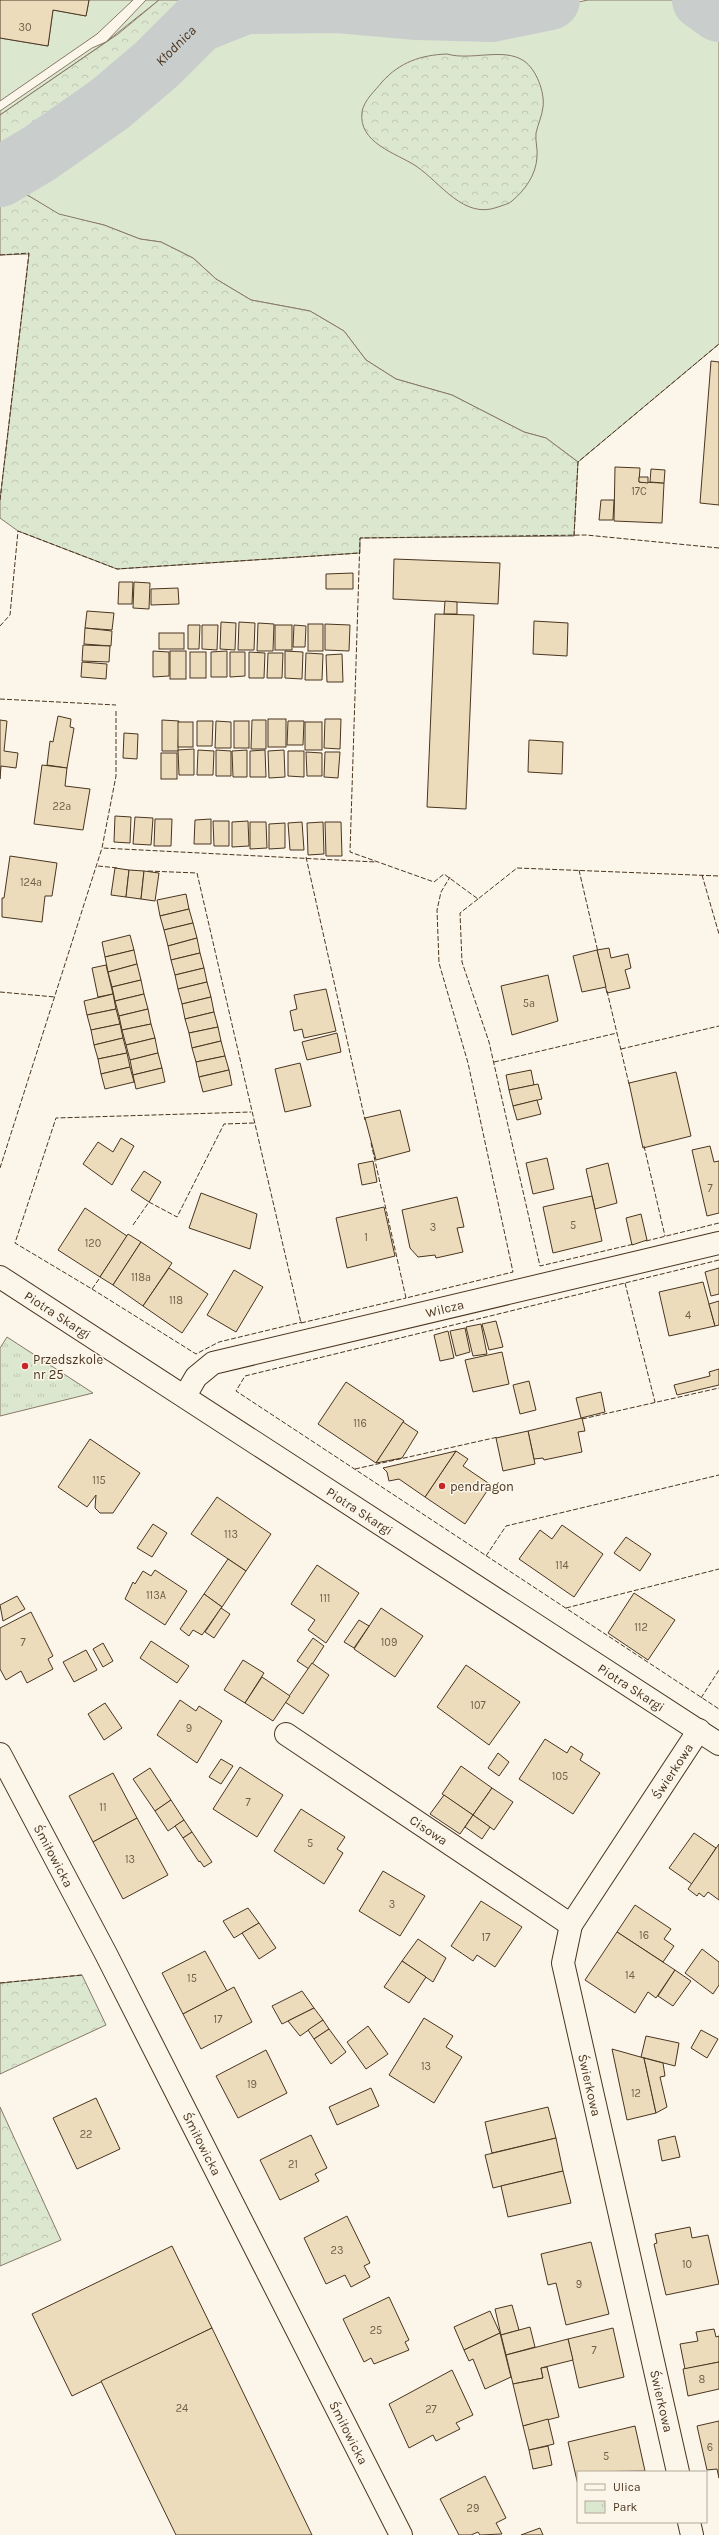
<svg xmlns="http://www.w3.org/2000/svg" width="719" height="2535" font-family="Karla,sans-serif">
<style>
.grass{fill:#dce7d0;stroke:#887966}
.forest{fill:url(#forest-crowns);stroke:#887966}
.park{fill:url(#park-tufts);stroke:#887966}
.lines{fill:none;stroke-linecap:round;stroke-linejoin:round}
.river{stroke:#c9cecd;stroke-width:60}
.building{fill:#ecdcbc;stroke:#4a3520}
.minor-casing{stroke:#4a3520;stroke-width:24}
.tertiary-casing{stroke:#4a3520;stroke-width:24}
.minor{stroke:#fbf6e9;stroke-width:22}
.tertiary{stroke:#fbf6e9;stroke-width:22}
.fence{stroke:#4a3520;stroke-width:1;stroke-dasharray:5 2;stroke-linecap:butt}
.poi-dot{fill:#c62828;stroke:#fbf6e9;stroke-width:1.5}
.labels{text-anchor:middle;stroke-width:3;stroke-linejoin:round;paint-order:stroke}
.number-label{font-size:11px;fill:#725f47}
.street-label{font-size:13px;fill:#4a3520;stroke:#fbf6e9}
.poi-label{font-size:13px;fill:#4a3520;stroke:#fbf6e9;text-anchor:start}
.water-label{font-size:14px;font-style:italic;fill:#4a3520;stroke:#fbf6e9}
</style>
<defs>
<pattern id="forest-crowns" width="20" height="18" patternUnits="userSpaceOnUse"><rect width="20" height="18" fill="#dce7d0"/><path d="M2 6a3 3 0 1 1 6 0M12 15a3 3 0 1 1 6 0" fill="none" stroke="#bec7b2"/></pattern>
<pattern id="park-tufts" width="24" height="20" patternUnits="userSpaceOnUse"><rect width="24" height="20" fill="#dce7d0"/><path d="M3 7l-1-3M5 7V3M7 7l1-3M15 17l-1-3M17 17v-4M19 17l1-3" fill="none" stroke="#bec7b2"/></pattern>
</defs>
<rect width="100%" height="100%" fill="#fbf6e9"/>
<g class="grass">
<polygon points="89,0 133,0 97,34 0,101 0,38 48,46 53,10 86,16"/>
<polygon points="146,0 159,0 106,42 0,115 0,111 92,48 106,42"/>
<polygon points="588,0 688,0 719,21 719,344 578,462 546,438 524,432 452,395 396,379 366,360 344,331 310,311 251,300 216,279 193,258 161,242 140,239 104,225 59,215 29,196 2,194 22,177 71,142 112,117 197,36 227,19 254,13 340,11 486,21"/>
</g>
<g class="forest">
<polygon points="159,0 215,0 205,4 94,97 0,158 0,115 118,34"/>
<polygon points="415,0 504,0 490,3"/>
<path d="M447,54C471,61 504,47 524,61C536,69 545,92 543,107C542,116 538,124 536,133C535,141 538,149 537,157C536,175 525,190 512,201C509,204 503,205 498,207C464,220 441,183 416,166C396,153 358,143 362,112C364,100 375,91 382,82C400,62 421,55 447,54Z"/>
<polygon points="16,193 29,196 59,214 104,225 140,239 161,242 193,258 216,279 251,300 310,311 344,331 366,360 396,379 452,395 524,432 546,438 578,462 574,536 360,538 360,553 117,569 18,531 0,518 0,500 29,254 0,255 0,195"/>
<polygon points="82,1975 106,2025 0,2074 0,1983"/>
<polygon points="0,2107 61,2240 0,2266"/>
</g>
<polygon class="park" points="7,1337 93,1393 0,1416 0,1348"/>
<g class="lines">
<g class="river">
<polyline points="702,0 719,12"/>
<path id="s1" d="M0,177L40,153L110,104L157,64L198,23L245,4L338,3L417,10L491,12L550,0"/>
</g>
</g>
<g class="building">
<polygon points="0,0 89,0 86,16 53,10 48,46 0,38"/>
<polygon points="711,361 719,362 719,505 700,503"/>
<polygon points="615,467 640,468 639,482 664,483 662,523 614,521"/>
<polygon points="651,469 665,470 664,483 650,482"/>
<polygon points="639,477 648,477 648,483 639,482"/>
<polygon points="601,500 614,500 613,520 599,520"/>
<polygon points="394,559 500,563 498,604 393,599"/>
<polygon points="353,573 353,589 326,589 326,574"/>
<polygon points="119,582 133,582 132,604 118,604"/>
<polygon points="134,582 150,583 149,609 133,608"/>
<polygon points="178,588 179,604 151,605 151,589"/>
<polygon points="445,601 457,602 457,614 444,614"/>
<polygon points="87,611 114,613 112,630 85,628"/>
<polygon points="435,614 474,615 466,809 427,807"/>
<polygon points="534,621 568,623 567,656 533,654"/>
<polygon points="221,622 236,623 235,650 220,649"/>
<polygon points="239,622 255,623 254,650 238,650"/>
<polygon points="258,623 274,624 273,651 257,651"/>
<rect x="308" y="624" width="15" height="27"/>
<polygon points="325,624 350,625 349,651 325,650"/>
<polygon points="188,625 200,625 199,649 188,649"/>
<polygon points="202,625 218,625 217,650 202,649"/>
<rect x="275" y="625" width="17" height="25"/>
<polygon points="294,625 306,626 305,647 293,647"/>
<polygon points="85,628 112,631 111,646 84,644"/>
<rect x="159" y="633" width="25" height="16"/>
<polygon points="83,645 110,646 109,662 82,661"/>
<polygon points="153,651 169,652 169,676 153,677"/>
<rect x="170" y="651" width="16" height="28"/>
<polygon points="227,651 227,677 211,677 211,652"/>
<polygon points="285,651 303,652 302,679 285,678"/>
<rect x="190" y="652" width="16" height="26"/>
<polygon points="230,652 245,652 245,676 230,677"/>
<polygon points="249,652 265,653 264,678 249,678"/>
<polygon points="268,653 283,653 282,678 267,678"/>
<polygon points="306,653 323,654 322,680 305,680"/>
<polygon points="342,654 343,682 327,682 326,655"/>
<polygon points="82,662 107,664 106,679 81,677"/>
<polygon points="58,716 71,719 70,727 74,728 67,768 47,765 50,741 53,742"/>
<rect x="268" y="719" width="18" height="28"/>
<polygon points="325,719 341,719 340,749 324,748"/>
<polygon points="0,720 7,721 4,751 18,753 16,768 1,766 0,779"/>
<polygon points="162,720 179,721 178,751 162,751"/>
<polygon points="252,720 266,720 266,749 251,749"/>
<polygon points="197,721 213,721 212,746 197,746"/>
<polygon points="216,721 231,722 231,748 215,748"/>
<rect x="234" y="721" width="15" height="27"/>
<polygon points="288,721 304,721 303,745 287,745"/>
<rect x="178" y="722" width="15" height="25"/>
<rect x="305" y="722" width="17" height="28"/>
<polygon points="124,733 138,734 137,759 123,758"/>
<polygon points="529,740 563,742 562,774 528,772"/>
<polygon points="194,749 194,775 179,775 178,750"/>
<polygon points="198,750 214,751 213,775 197,775"/>
<polygon points="216,750 231,751 231,776 216,776"/>
<polygon points="247,750 247,777 233,777 232,751"/>
<polygon points="265,750 266,777 250,777 250,751"/>
<polygon points="284,750 285,777 269,778 268,751"/>
<polygon points="288,751 304,751 304,777 288,776"/>
<polygon points="306,752 322,753 322,776 307,776"/>
<polygon points="325,752 340,752 338,778 324,777"/>
<rect x="161" y="753" width="16" height="26"/>
<polygon points="42,765 67,768 65,786 90,789 83,830 34,824"/>
<polygon points="115,816 131,817 130,843 114,842"/>
<polygon points="135,817 153,818 151,845 133,844"/>
<polygon points="155,819 172,819 171,846 154,846"/>
<polygon points="211,819 211,844 194,844 195,820"/>
<polygon points="213,821 229,821 229,846 214,846"/>
<polygon points="248,821 249,846 232,847 232,822"/>
<polygon points="250,822 266,822 267,848 250,849"/>
<polygon points="302,822 304,850 290,850 288,823"/>
<polygon points="323,822 324,854 308,855 307,823"/>
<polygon points="325,822 341,822 342,856 326,856"/>
<polygon points="285,823 285,848 269,849 269,824"/>
<polygon points="10,856 57,863 52,896 45,896 42,922 2,917 2,898 4,898"/>
<polygon points="115,868 129,870 126,897 111,895"/>
<polygon points="129,870 144,871 141,899 126,897"/>
<polygon points="144,871 159,873 155,901 141,899"/>
<polygon points="186,894 189,909 160,916 157,900"/>
<polygon points="189,909 193,923 164,930 160,916"/>
<polygon points="193,923 197,938 168,946 164,930"/>
<polygon points="130,935 134,950 105,957 102,942"/>
<polygon points="197,938 200,953 171,960 168,946"/>
<polygon points="609,948 611,958 628,954 631,968 625,970 630,988 607,993 597,950"/>
<polygon points="134,950 137,964 108,972 105,957"/>
<polygon points="597,950 606,987 582,992 573,956"/>
<polygon points="200,953 204,968 175,975 171,960"/>
<polygon points="137,964 141,980 112,987 108,972"/>
<polygon points="106,965 113,994 98,997 92,968"/>
<polygon points="204,968 207,982 178,989 175,975"/>
<polygon points="548,975 558,1021 512,1035 501,986"/>
<polygon points="141,980 144,994 115,1001 112,987"/>
<polygon points="207,982 211,997 182,1004 178,989"/>
<polygon points="326,989 336,1031 304,1038 302,1029 294,1031 290,1011 297,1009 294,995"/>
<polygon points="113,994 116,1009 87,1015 84,1001"/>
<polygon points="144,994 148,1009 119,1016 115,1001"/>
<polygon points="211,997 214,1012 185,1019 182,1004"/>
<polygon points="116,1009 120,1024 91,1030 87,1015"/>
<polygon points="148,1009 151,1024 122,1030 119,1016"/>
<polygon points="214,1012 218,1027 189,1033 185,1019"/>
<polygon points="120,1024 123,1038 94,1045 91,1030"/>
<polygon points="151,1024 155,1038 126,1045 122,1030"/>
<polygon points="218,1027 221,1041 192,1048 189,1033"/>
<polygon points="337,1033 341,1052 307,1060 302,1042"/>
<polygon points="123,1038 127,1053 98,1059 94,1045"/>
<polygon points="155,1038 158,1053 130,1060 126,1045"/>
<polygon points="221,1041 225,1056 196,1062 192,1048"/>
<polygon points="127,1053 130,1067 101,1074 98,1059"/>
<polygon points="158,1053 162,1068 133,1075 130,1060"/>
<polygon points="225,1056 229,1070 199,1077 196,1062"/>
<polygon points="300,1063 311,1106 285,1112 275,1069"/>
<polygon points="130,1067 134,1082 105,1089 101,1074"/>
<polygon points="162,1068 165,1082 136,1089 133,1075"/>
<polygon points="229,1070 232,1085 203,1092 199,1077"/>
<polygon points="531,1070 534,1085 509,1090 506,1075"/>
<polygon points="676,1072 691,1136 643,1148 629,1083"/>
<polygon points="538,1084 542,1099 513,1106 509,1090"/>
<polygon points="537,1100 541,1114 517,1120 513,1106"/>
<polygon points="400,1110 410,1151 376,1160 365,1118"/>
<polygon points="121,1138 134,1146 112,1185 83,1164 98,1142 113,1152"/>
<polygon points="710,1146 714,1162 719,1161 719,1213 707,1216 692,1150"/>
<polygon points="547,1158 554,1189 533,1194 526,1163"/>
<polygon points="373,1161 377,1182 362,1185 358,1164"/>
<polygon points="608,1163 617,1203 595,1209 586,1169"/>
<polygon points="144,1171 161,1182 149,1202 131,1190"/>
<polygon points="201,1193 257,1214 250,1249 189,1228"/>
<polygon points="592,1196 602,1241 553,1253 543,1207"/>
<polygon points="457,1197 464,1227 457,1228 463,1252 436,1258 435,1255 418,1257 410,1248 402,1210"/>
<polygon points="384,1207 395,1256 347,1268 336,1218"/>
<polygon points="85,1208 127,1236 100,1277 58,1250"/>
<polygon points="641,1214 647,1240 632,1245 626,1218"/>
<polygon points="128,1234 141,1242 113,1285 100,1277"/>
<polygon points="141,1242 172,1263 143,1306 113,1285"/>
<polygon points="169,1268 208,1294 182,1333 143,1306"/>
<polygon points="719,1268 719,1294 711,1296 705,1272"/>
<polygon points="234,1270 263,1287 236,1332 207,1315"/>
<polygon points="703,1282 715,1326 669,1336 659,1292"/>
<polygon points="719,1301 719,1325 715,1326 709,1304"/>
<polygon points="496,1321 503,1347 489,1350 482,1324"/>
<polygon points="481,1324 487,1354 473,1356 466,1327"/>
<polygon points="465,1328 470,1352 456,1356 450,1331"/>
<polygon points="448,1331 454,1358 440,1361 434,1335"/>
<polygon points="502,1352 509,1384 473,1392 465,1360"/>
<polygon points="719,1369 719,1385 677,1395 674,1385 710,1376 709,1372"/>
<polygon points="529,1381 536,1410 520,1414 513,1385"/>
<polygon points="346,1382 404,1421 376,1463 318,1424"/>
<polygon points="601,1392 605,1412 581,1418 576,1398"/>
<polygon points="582,1418 585,1431 578,1432 582,1452 544,1460 543,1458 534,1459 528,1431"/>
<polygon points="403,1422 418,1432 402,1458 376,1463"/>
<polygon points="528,1431 535,1464 503,1471 496,1438"/>
<polygon points="90,1439 140,1473 113,1513 100,1513 95,1508 96,1495 87,1507 58,1487"/>
<polygon points="456,1451 468,1459 463,1466 491,1485 465,1524 425,1497"/>
<polygon points="456,1451 425,1497 399,1479 389,1481 387,1472 383,1468"/>
<polygon points="217,1497 271,1534 246,1571 191,1534"/>
<polygon points="153,1524 167,1533 152,1557 137,1548"/>
<polygon points="562,1525 603,1554 574,1597 519,1559 540,1530 552,1539"/>
<polygon points="626,1537 651,1554 640,1571 614,1553"/>
<polygon points="228,1559 246,1571 222,1607 204,1594"/>
<polygon points="317,1565 359,1593 326,1643 308,1630 315,1620 291,1604"/>
<polygon points="155,1570 187,1591 165,1625 125,1599 133,1582 135,1584 143,1571 151,1576"/>
<polygon points="634,1593 675,1620 648,1660 608,1633"/>
<polygon points="204,1594 222,1607 202,1635 193,1630 189,1636 180,1629"/>
<polygon points="17,1596 25,1609 3,1621 0,1605"/>
<polygon points="221,1608 230,1614 214,1638 205,1632"/>
<polygon points="381,1608 423,1636 395,1677 354,1649"/>
<polygon points="31,1612 53,1656 48,1659 53,1669 27,1683 21,1671 6,1680 0,1669 0,1628"/>
<polygon points="359,1620 369,1626 354,1648 344,1642"/>
<polygon points="313,1638 324,1646 309,1669 297,1661"/>
<polygon points="151,1641 189,1666 177,1683 140,1658"/>
<polygon points="103,1643 113,1661 103,1667 93,1649"/>
<polygon points="86,1650 97,1670 74,1682 63,1662"/>
<polygon points="243,1660 264,1673 245,1703 224,1690"/>
<polygon points="312,1663 329,1675 303,1714 285,1702"/>
<polygon points="466,1665 520,1702 489,1745 437,1707"/>
<polygon points="262,1677 290,1696 273,1721 245,1703"/>
<polygon points="180,1700 196,1711 199,1706 222,1721 197,1763 157,1735"/>
<polygon points="105,1703 122,1728 104,1740 88,1714"/>
<polygon points="545,1739 567,1753 571,1746 583,1754 580,1760 600,1773 573,1814 519,1779"/>
<polygon points="498,1753 509,1762 499,1776 488,1768"/>
<polygon points="221,1759 233,1766 221,1784 209,1777"/>
<polygon points="461,1766 492,1788 473,1815 442,1794"/>
<polygon points="240,1767 283,1795 257,1837 213,1809"/>
<polygon points="150,1768 171,1800 155,1811 133,1779"/>
<polygon points="113,1773 137,1818 93,1842 69,1796"/>
<polygon points="492,1788 513,1802 494,1830 473,1815"/>
<polygon points="444,1795 473,1815 460,1834 430,1814"/>
<polygon points="171,1800 184,1820 168,1831 155,1811"/>
<polygon points="301,1809 345,1837 337,1849 343,1853 324,1884 274,1851"/>
<polygon points="473,1815 490,1827 482,1839 465,1827"/>
<polygon points="137,1818 168,1875 123,1899 93,1842"/>
<polygon points="184,1820 192,1832 183,1838 175,1826"/>
<polygon points="192,1832 212,1862 204,1867 200,1861 199,1862 183,1838"/>
<polygon points="694,1833 716,1848 692,1884 669,1868"/>
<polygon points="719,1844 719,1900 708,1892 704,1897 699,1893 697,1896 688,1889"/>
<polygon points="383,1871 425,1896 400,1936 359,1911"/>
<polygon points="481,1901 522,1927 495,1967 477,1955 473,1961 451,1946"/>
<polygon points="635,1905 671,1929 664,1939 674,1946 663,1962 617,1932"/>
<polygon points="248,1908 259,1923 234,1938 223,1921"/>
<polygon points="259,1923 276,1948 259,1959 242,1933"/>
<polygon points="617,1932 675,1970 656,1998 648,1992 635,2013 585,1980"/>
<polygon points="418,1939 446,1958 433,1982 402,1961"/>
<polygon points="702,1949 719,1962 719,1985 713,1994 685,1973"/>
<polygon points="205,1951 227,1991 183,2014 162,1973"/>
<polygon points="402,1961 426,1977 409,2003 384,1987"/>
<polygon points="675,1970 691,1981 673,2006 658,1996"/>
<polygon points="234,1987 252,2022 201,2049 183,2014"/>
<polygon points="302,1991 314,2008 282,2024 272,2006"/>
<polygon points="314,2008 323,2020 300,2036 288,2021"/>
<polygon points="424,2018 453,2036 446,2047 462,2057 434,2103 389,2075"/>
<polygon points="323,2020 329,2029 314,2039 308,2030"/>
<polygon points="368,2026 388,2054 366,2069 347,2042"/>
<polygon points="329,2029 346,2052 331,2064 314,2039"/>
<polygon points="701,2030 718,2039 707,2058 691,2048"/>
<polygon points="646,2036 679,2043 675,2066 641,2057"/>
<polygon points="612,2049 644,2058 656,2113 627,2120"/>
<polygon points="266,2050 287,2093 238,2118 216,2076"/>
<polygon points="644,2058 663,2063 665,2076 660,2077 667,2107 656,2113"/>
<polygon points="371,2088 379,2106 337,2125 329,2107"/>
<polygon points="96,2098 120,2149 77,2169 53,2118"/>
<polygon points="548,2107 556,2138 492,2153 485,2122"/>
<polygon points="311,2135 327,2168 315,2174 319,2181 280,2200 260,2160"/>
<polygon points="675,2136 680,2157 662,2161 658,2140"/>
<polygon points="556,2138 563,2171 493,2188 485,2155"/>
<polygon points="563,2171 571,2203 508,2217 501,2186"/>
<polygon points="347,2216 370,2263 364,2266 370,2277 351,2287 345,2275 326,2284 304,2238"/>
<polygon points="690,2227 692,2238 708,2235 719,2284 666,2295 654,2244 657,2243 655,2234"/>
<polygon points="591,2242 609,2314 566,2325 556,2283 548,2285 541,2254"/>
<polygon points="172,2246 212,2328 72,2396 32,2314"/>
<polygon points="389,2297 409,2340 405,2342 409,2350 374,2364 371,2358 364,2362 343,2319"/>
<polygon points="512,2305 519,2330 501,2335 495,2309"/>
<polygon points="490,2311 500,2333 464,2350 454,2327"/>
<polygon points="530,2327 535,2347 506,2355 501,2335"/>
<polygon points="212,2328 312,2535 176,2535 101,2381"/>
<polygon points="613,2328 624,2377 579,2388 568,2339"/>
<polygon points="714,2329 716,2337 719,2336 719,2362 685,2369 680,2344 698,2341 696,2332"/>
<polygon points="500,2333 511,2377 485,2389 473,2359 469,2361 464,2350"/>
<polygon points="568,2339 573,2360 541,2368 543,2378 513,2384 506,2355"/>
<polygon points="719,2362 719,2389 688,2396 683,2369"/>
<polygon points="547,2367 559,2417 523,2426 513,2384 543,2378 541,2368"/>
<polygon points="452,2370 473,2415 456,2423 460,2429 436,2441 433,2435 409,2448 389,2404"/>
<polygon points="548,2419 554,2444 529,2450 523,2426"/>
<polygon points="719,2421 719,2478 717,2469 707,2470 697,2426"/>
<polygon points="635,2426 645,2471 578,2472 578,2485 568,2442"/>
<polygon points="548,2446 552,2465 533,2469 529,2450"/>
<polygon points="485,2476 506,2518 496,2523 502,2534 480,2535 478,2532 471,2535 459,2535 440,2499"/>
<polygon points="540,2528 543,2535 521,2535"/>
</g>
<g class="lines">
<g class="minor-casing">
<g id="minor">
<path id="s2" d="M185,1396L196,1377L213,1363L719,1243"/>
<path id="s3" d="M286,1734L571,1925"/>
<path id="s4" d="M0,1754L106,1954L401,2535"/>
<path id="s5" d="M678,2472L563,1963L571,1925L699,1730"/>
<polyline points="689,2522 692,2535"/>
</g>
</g>
<g class="tertiary-casing">
<g id="tertiary">
<path id="s6" d="M0,1277L719,1744"/>
</g>
</g>
<use href="#minor" class="minor"/>
<use href="#tertiary" class="tertiary"/>
<g class="fence">
<polyline points="0,255 29,253 0,500"/>
<polyline points="574,536 578,462 719,344"/>
<polyline points="719,548 586,535 360,538 350,852 434,882 444,874 478,899 517,868 719,876"/>
<polyline points="0,626 10,615 18,531 117,569 360,553"/>
<polyline points="0,699 116,705"/>
<polyline points="116,711 116,776 102,848 376,862"/>
<polyline points="306,857 365,1120"/>
<polyline points="98,866 118,868"/>
<polyline points="579,870 598,952"/>
<polyline points="148,871 197,873 301,1323 406,1298"/>
<polyline points="702,875 719,934"/>
<polyline points="478,899 460,913 462,962 489,1042 540,1266 634,1244"/>
<polyline points="607,991 629,1084"/>
<polyline points="0,992 55,997"/>
<polyline points="621,1049 719,1026"/>
<polyline points="494,1062 617,1033"/>
<polyline points="371,1143 406,1298 513,1272 468,1063 439,963 437,910 441,892 450,877"/>
<polyline points="644,1146 665,1236"/>
<polyline points="0,1168 102,848"/>
<polyline points="133,1225 149,1202 177,1217 224,1124 254,1123"/>
<polyline points="646,1241 719,1223"/>
<polyline points="719,1260 245,1376 236,1391 719,1709"/>
<polyline points="99,1279 92,1289 15,1243 56,1118 251,1112"/>
<polyline points="625,1283 655,1402"/>
<polyline points="92,1289 196,1354 219,1342 302,1322"/>
<polyline points="582,1419 719,1388"/>
<polyline points="355,1469 498,1437"/>
<polyline points="486,1556 506,1526 719,1475"/>
<polyline points="566,1608 719,1569"/>
<polyline points="701,1698 719,1670"/>
<polyline points="0,1983 82,1975"/>
</g>
</g>
<g class="poi-dot">
<circle cx="25" cy="1366" r="4"/>
<circle cx="442" cy="1486" r="4"/>
</g>
<g class="labels">
<g class="number-label">
<text x="25" y="31">30</text>
<text x="639" y="495">17C</text>
<text x="62" y="810">22a</text>
<text x="31" y="886">124a</text>
<text x="529" y="1007">5a</text>
<text x="710" y="1192">7</text>
<text x="573" y="1229">5</text>
<text x="433" y="1231">3</text>
<text x="366" y="1241">1</text>
<text x="93" y="1247">120</text>
<text x="141" y="1281">118a</text>
<text x="176" y="1304">118</text>
<text x="688" y="1319">4</text>
<text x="360" y="1427">116</text>
<text x="99" y="1484">115</text>
<text x="231" y="1538">113</text>
<text x="562" y="1569">114</text>
<text x="156" y="1599">113A</text>
<text x="325" y="1602">111</text>
<text x="641" y="1631">112</text>
<text x="23" y="1646">7</text>
<text x="389" y="1646">109</text>
<text x="478" y="1709">107</text>
<text x="189" y="1732">9</text>
<text x="560" y="1780">105</text>
<text x="248" y="1806">7</text>
<text x="103" y="1811">11</text>
<text x="310" y="1847">5</text>
<text x="130" y="1863">13</text>
<text x="392" y="1908">3</text>
<text x="644" y="1939">16</text>
<text x="486" y="1941">17</text>
<text x="630" y="1979">14</text>
<text x="192" y="1982">15</text>
<text x="218" y="2023">17</text>
<text x="426" y="2070">13</text>
<text x="252" y="2088">19</text>
<text x="636" y="2097">12</text>
<text x="86" y="2138">22</text>
<text x="293" y="2168">21</text>
<text x="337" y="2254">23</text>
<text x="687" y="2268">10</text>
<text x="579" y="2288">9</text>
<text x="376" y="2334">25</text>
<text x="594" y="2354">7</text>
<text x="702" y="2383">8</text>
<text x="182" y="2412">24</text>
<text x="431" y="2413">27</text>
<text x="710" y="2451">6</text>
<text x="606" y="2460">5</text>
<text x="473" y="2512">29</text>
</g>
<g class="street-label">
<text dy="5" stroke="none"><textPath href="#s2" startOffset="282">Wilcza</textPath></text>
<text dy="5" stroke="none"><textPath href="#s6" startOffset="69">Piotra Skargi</textPath></text>
<text dy="5" stroke="none"><textPath href="#s6" startOffset="429">Piotra Skargi</textPath></text>
<text dy="5" stroke="none"><textPath href="#s6" startOffset="753">Piotra Skargi</textPath></text>
<text dy="5" stroke="none"><textPath href="#s5" startOffset="745">Świerkowa</textPath></text>
<text dy="5" stroke="none"><textPath href="#s3" startOffset="172">Cisowa</textPath></text>
<text dy="5" stroke="none"><textPath href="#s4" startOffset="115">Śmiłowicka</textPath></text>
<text transform="translate(590 2085) rotate(77)" y="5">Świerkowa</text>
<text dy="5" stroke="none"><textPath href="#s4" startOffset="439">Śmiłowicka</textPath></text>
<text transform="translate(662 2401) rotate(77)" y="5">Świerkowa</text>
<text dy="5" stroke="none"><textPath href="#s4" startOffset="763">Śmiłowicka</textPath></text>
</g>
<g class="poi-label">
<text x="33" y="1364">Przedszkole<tspan x="33" dy="15">nr 25</tspan></text>
<text x="450" y="1491">pendragon</text>
</g>
<g class="water-label">
<text dy="5" stroke="none"><textPath href="#s1" startOffset="220">Kłodnica</textPath></text>
</g>
</g>
<rect x="577" y="2471" width="130" height="52" fill="#fbf6e9" stroke="#b4a999"/>
<rect x="585" y="2484" width="20" height="6" fill="#fbf6e9" stroke="#b4a999"/>
<text x="613" y="2491" font-size="12" fill="#4a3520">Ulica</text>
<rect x="585" y="2501" width="20" height="12" fill="url(#park-tufts)" stroke="#b4a999"/>
<text x="613" y="2511" font-size="12" fill="#4a3520">Park</text>
</svg>
